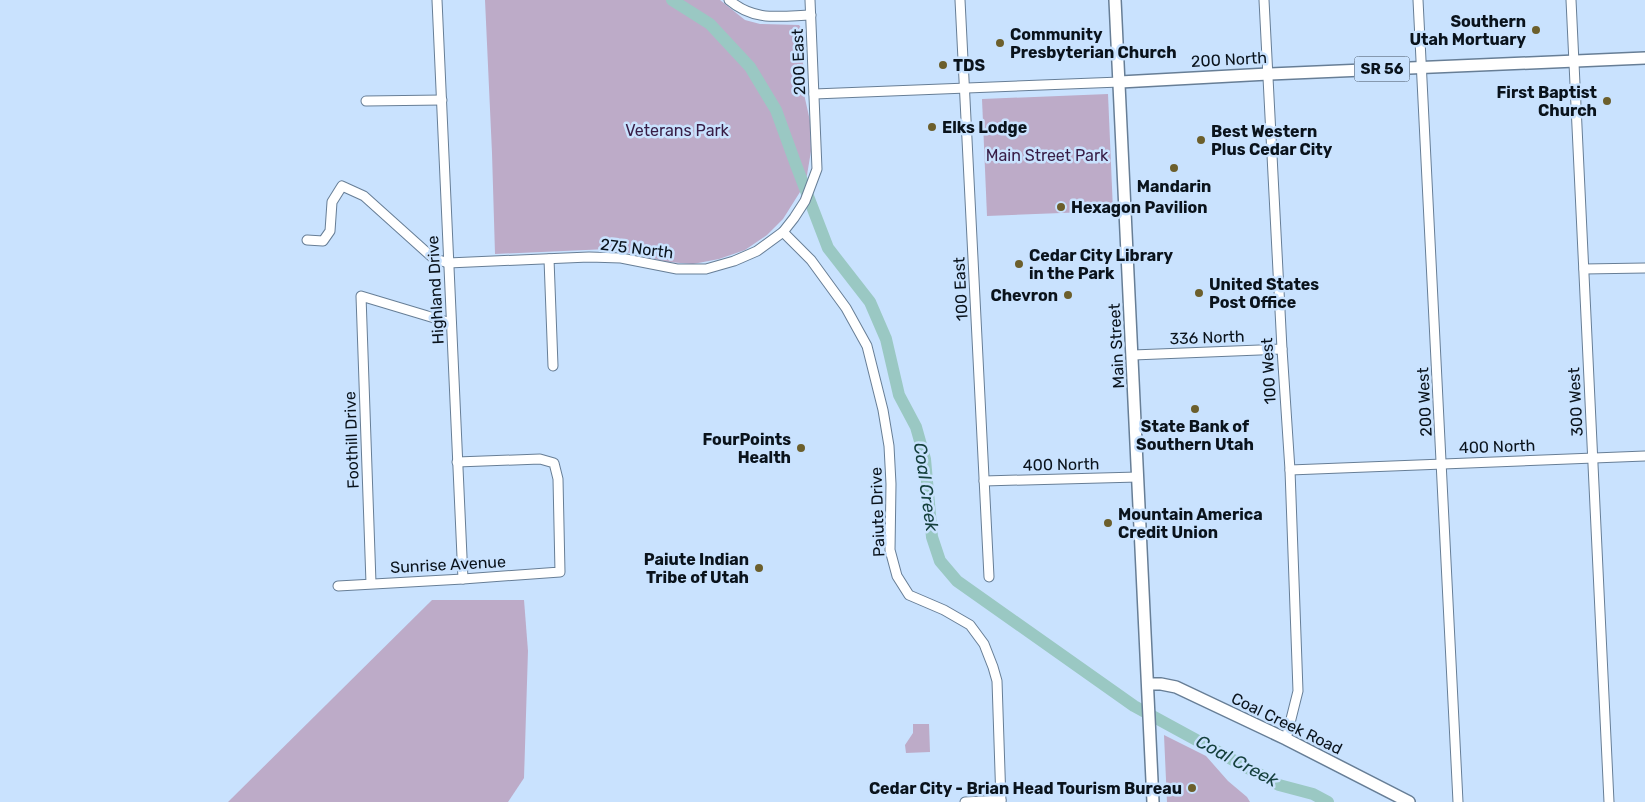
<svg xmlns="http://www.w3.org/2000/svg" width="1645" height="802" font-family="Rubik,sans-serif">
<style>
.green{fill:#bdabc8}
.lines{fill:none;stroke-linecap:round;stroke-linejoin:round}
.river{stroke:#9ac8c3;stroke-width:12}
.minor-casing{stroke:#677e96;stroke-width:11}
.major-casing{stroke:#677e96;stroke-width:14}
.minor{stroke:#fff;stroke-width:9}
.major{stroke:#fff;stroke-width:11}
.poi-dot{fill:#6c5f2c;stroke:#c9e2fe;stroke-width:2}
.labels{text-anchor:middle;stroke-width:5;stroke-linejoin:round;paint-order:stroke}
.shield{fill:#c9e2fe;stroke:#435160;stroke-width:1}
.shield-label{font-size:15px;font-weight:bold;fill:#0a131c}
.poi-label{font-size:16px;font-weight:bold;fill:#0a131c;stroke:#c9e2fe;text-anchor:start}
.street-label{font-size:16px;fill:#0a131c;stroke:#c9e2fe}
.park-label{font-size:16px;fill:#371c45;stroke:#c9e2fe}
.water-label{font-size:18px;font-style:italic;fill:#15403d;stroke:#c9e2fe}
</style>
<rect width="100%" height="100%" fill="#c9e2fe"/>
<g class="green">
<polygon points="485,0 720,0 745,20 760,24 799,25 802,29 804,94 810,121 811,151 807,175 800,192 783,219 767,235 745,250 719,259 693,264 668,262 635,254 608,249 495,254 492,153"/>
<polygon points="1108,94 1113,211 987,216 982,99"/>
<polygon points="432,600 524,600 528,651 524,778 508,802 228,802"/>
<polygon points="913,724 929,724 930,752 906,753 905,745 913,733"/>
<polygon points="1164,735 1206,756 1228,781 1247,797 1250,802 1167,802"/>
</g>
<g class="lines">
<polyline class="river" points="672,0 710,24 750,67 776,110 796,165 828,248 870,302 886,339 899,395 916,427 925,459 932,537 940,561 957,581 1134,706 1279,785 1313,794 1328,802"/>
<g class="minor-casing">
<g id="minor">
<polyline points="437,0 463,579"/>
<path d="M729,0C755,22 780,16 811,15"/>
<polyline points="960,0 989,577"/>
<polyline points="1264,0 1282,349 1290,470 1298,691 1286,739"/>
<polyline points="1418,0 1458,802"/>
<polyline points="1571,0 1609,802"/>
<polyline points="814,94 1120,82"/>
<polyline points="366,101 442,100"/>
<polyline points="783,232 811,260 846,308 867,346 883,410 889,446 891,484 890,550 897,576 909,595 944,610 970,625 984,644 993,667 997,681 1001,802"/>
<polyline points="307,240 323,241 330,231 332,202 342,186 364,196 433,258 448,263 589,257 621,258 677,269 706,269 734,261 757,251 783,232 794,218 805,201 817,169 810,0"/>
<polyline points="549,259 553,366"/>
<polyline points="1584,269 1645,268"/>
<polyline points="1133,355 1282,349"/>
<polyline points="1290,470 1645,456"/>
<polyline points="984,481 1138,477"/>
<polyline points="371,583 361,296 451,323"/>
<polyline points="338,586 463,579 560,572 558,479 554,463 540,459 457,462"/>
<polyline points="965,802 1001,800"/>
</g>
</g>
<g class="major-casing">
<g id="major">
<polyline points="1115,0 1153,802"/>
<polyline points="1120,82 1268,74 1645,58"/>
<polyline points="1148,684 1161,684 1176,687 1286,739 1409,802"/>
</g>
</g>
<use href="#minor" class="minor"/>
<use href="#major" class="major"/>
</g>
<g class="poi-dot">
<circle cx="1536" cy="30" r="5"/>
<circle cx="1000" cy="43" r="5"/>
<circle cx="943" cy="65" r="5"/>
<circle cx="1607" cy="101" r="5"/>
<circle cx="932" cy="127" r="5"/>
<circle cx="1201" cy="140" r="5"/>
<circle cx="1174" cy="168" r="5"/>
<circle cx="1061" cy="207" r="5"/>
<circle cx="1019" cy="264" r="5"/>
<circle cx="1199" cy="293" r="5"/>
<circle cx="1068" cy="295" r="5"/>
<circle cx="1195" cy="409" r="5"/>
<circle cx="801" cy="448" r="5"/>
<circle cx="1108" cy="523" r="5"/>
<circle cx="759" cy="568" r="5"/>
<circle cx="1192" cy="788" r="5"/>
</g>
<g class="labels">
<rect class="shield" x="1354.5" y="56.5" width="55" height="25" rx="4"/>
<g class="shield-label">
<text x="1382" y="74">SR 56</text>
</g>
<g class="poi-label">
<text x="1526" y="27" text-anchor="end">Southern<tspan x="1526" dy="18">Utah Mortuary</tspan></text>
<text x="1010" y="40">Community<tspan x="1010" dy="18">Presbyterian Church</tspan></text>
<text x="953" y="71">TDS</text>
<text x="1597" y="98" text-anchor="end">First Baptist<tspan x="1597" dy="18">Church</tspan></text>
<text x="942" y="133">Elks Lodge</text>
<text x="1211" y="137">Best Western<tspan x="1211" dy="18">Plus Cedar City</tspan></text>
<text x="1174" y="192" text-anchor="middle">Mandarin</text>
<text x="1071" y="213">Hexagon Pavilion</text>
<text x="1029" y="261">Cedar City Library<tspan x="1029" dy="18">in the Park</tspan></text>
<text x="1209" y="290">United States<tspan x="1209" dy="18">Post Office</tspan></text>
<text x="1058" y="301" text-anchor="end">Chevron</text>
<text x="1195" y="432" text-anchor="middle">State Bank of<tspan x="1195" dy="18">Southern Utah</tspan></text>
<text x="791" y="445" text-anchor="end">FourPoints<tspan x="791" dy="18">Health</tspan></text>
<text x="1118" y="520">Mountain America<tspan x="1118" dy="18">Credit Union</tspan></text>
<text x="749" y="565" text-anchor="end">Paiute Indian<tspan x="749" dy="18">Tribe of Utah</tspan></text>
<text x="1182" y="794" text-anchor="end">Cedar City - Brian Head Tourism Bureau</text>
</g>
<g class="street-label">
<text transform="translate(1229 59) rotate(-3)" y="6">200 North</text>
<text transform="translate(798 62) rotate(-92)" y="6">200 East</text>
<text transform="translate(637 248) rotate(7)" y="6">275 North</text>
<text transform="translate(960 289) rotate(-93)" y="6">100 East</text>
<text transform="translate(435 290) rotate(-93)" y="6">Highland Drive</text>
<text transform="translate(1207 337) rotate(-2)" y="6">336 North</text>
<text transform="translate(1116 346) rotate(-93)" y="6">Main Street</text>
<text transform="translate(1268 371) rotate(-93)" y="6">100 West</text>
<text transform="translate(1424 402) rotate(-93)" y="6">200 West</text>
<text transform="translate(1575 402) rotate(-93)" y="6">300 West</text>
<text transform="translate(351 440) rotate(-92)" y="6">Foothill Drive</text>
<text transform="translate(1497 446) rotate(-2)" y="6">400 North</text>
<text transform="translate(1061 464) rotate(-1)" y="6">400 North</text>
<text transform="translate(877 512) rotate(-92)" y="6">Paiute Drive</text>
<text transform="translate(448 564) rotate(-3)" y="6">Sunrise Avenue</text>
<text transform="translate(1287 723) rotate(26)" y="6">Coal Creek Road</text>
</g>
<g class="park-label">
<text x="677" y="136">Veterans Park</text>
<text x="1047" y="161">Main Street Park</text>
</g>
<g class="water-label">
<text transform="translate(926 487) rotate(82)" y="6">Coal Creek</text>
<text transform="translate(1237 761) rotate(28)" y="6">Coal Creek</text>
</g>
</g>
</svg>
